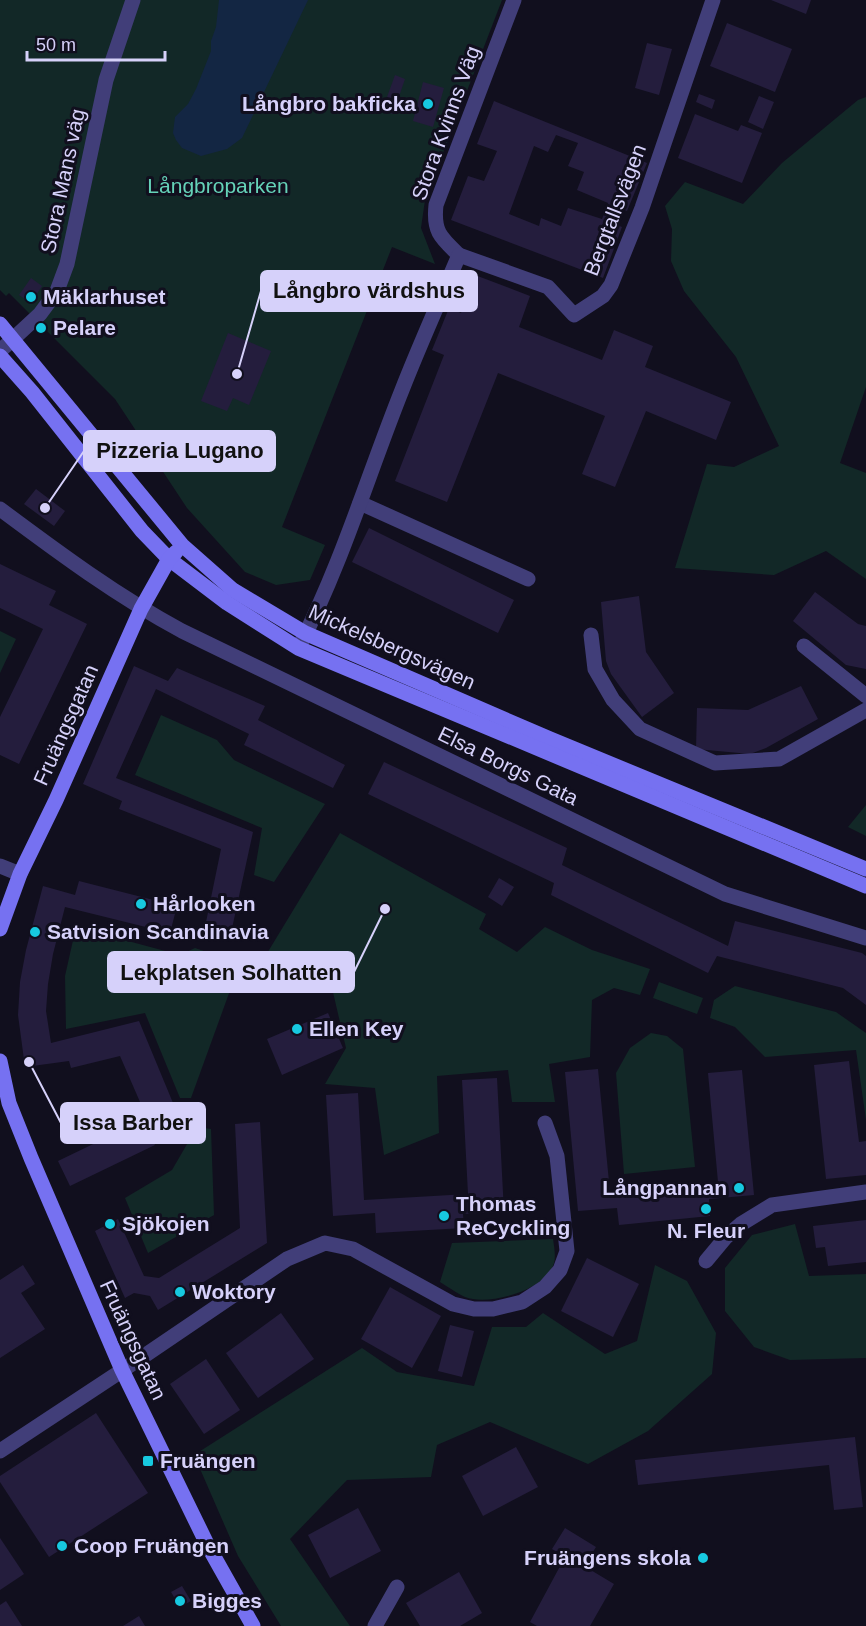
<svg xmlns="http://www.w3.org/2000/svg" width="866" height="1626" font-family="Helvetica,sans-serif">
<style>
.green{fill:#122827}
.water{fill:#132643}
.building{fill:#241d3d;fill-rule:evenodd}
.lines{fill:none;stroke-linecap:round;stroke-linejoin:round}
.street{stroke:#413e79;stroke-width:15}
.secondary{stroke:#7671f1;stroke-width:15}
.poi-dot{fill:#17c9e0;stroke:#110f1e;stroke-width:2}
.labels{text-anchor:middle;stroke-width:6;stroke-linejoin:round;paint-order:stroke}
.poi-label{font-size:21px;font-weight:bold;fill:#d6d1fa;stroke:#110f1e;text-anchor:start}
.street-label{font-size:21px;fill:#d6d1fa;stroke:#110f1e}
.park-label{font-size:21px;fill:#65d2b8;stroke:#110f1e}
.leader{fill:none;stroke:#d6d1fa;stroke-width:2}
.callout-dot{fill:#d6d1fa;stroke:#110f1e;stroke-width:2}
.callout{fill:#d6d1fa;stroke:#d6d1fa;stroke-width:2}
.callout-label{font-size:22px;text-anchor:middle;font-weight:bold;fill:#111}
</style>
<rect width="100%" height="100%" fill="#110f1e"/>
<g class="green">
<polygon points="0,0 502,0 425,200 421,228 435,264 392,247 282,527 325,545 310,580 276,585 245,572 187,508 115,399 9,293 6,296 0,290"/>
<polygon points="866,97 866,387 840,463 866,473 866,579 826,551 774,575 675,568 707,464 734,467 779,446 736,357 684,291 671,261 672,229 665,206 685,182 743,204 782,163 858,100"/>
<polygon points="0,631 16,639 0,673"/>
<polygon points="161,715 217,740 234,760 325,804 274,882 254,875 262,828 135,775"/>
<polygon points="866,805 866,836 848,827"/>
<polygon points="340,833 486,914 479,929 517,952 545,927 592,950 650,969 640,995 614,988 592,1000 590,1057 549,1064 555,1102 512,1102 508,1070 437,1076 439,1133 384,1155 375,1088 325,1084 346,1048 329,975 266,955"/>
<polygon points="76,927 180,955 195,948 240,963 191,1098 180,1098 145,1013 66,1029 65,976"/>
<polygon points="659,982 703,998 697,1014 653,998"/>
<polygon points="735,986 836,1012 866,1033 866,1120 856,1050 765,1057 735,1027 710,1018 714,1000"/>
<polygon points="651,1033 667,1036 683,1049 695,1167 624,1174 616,1073 630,1048"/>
<polygon points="197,1127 211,1129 214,1215 148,1253 125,1198 172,1170"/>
<polygon points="795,1224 809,1276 866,1274 866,1358 790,1360 754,1347 725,1311 725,1268 752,1235"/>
<path d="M553,1239C554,1246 556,1256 554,1263C547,1289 496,1303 473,1299C462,1298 449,1287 440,1282L452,1243Z"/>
<polygon points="655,1265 687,1281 716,1333 712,1374 648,1431 588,1464 490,1422 437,1445 431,1477 347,1480 290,1539 350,1626 281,1626 238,1556 194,1455 362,1348 397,1372 474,1386 492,1327 526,1327 543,1313 605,1354 637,1341"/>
</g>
<polygon class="water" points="219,0 308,0 242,138 227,149 201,156 182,148 176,140 173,133 175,117 188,104 196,89 211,51 211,41 216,27"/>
<g class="building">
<polygon points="771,0 811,0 806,14"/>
<polygon points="727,23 792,49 775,92 710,66"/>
<polygon points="647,43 672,49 659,95 635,88"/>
<polygon points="395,75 405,79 393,114 382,111"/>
<polygon points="423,82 444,88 433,127 413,121"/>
<polygon points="699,94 715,100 712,109 696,102"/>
<polygon points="759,96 774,102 763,129 748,122"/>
<path d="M494,101L647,163L627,211L618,207L612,223L622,227L603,278L451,220L468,176L484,181L497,151L477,144ZM556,135L578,143L568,166L584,172L577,190L608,203L602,219L568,208L561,226L541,218L539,226L509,214L534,146L548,152Z"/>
<polygon points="695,114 738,131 741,125 762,133 742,183 678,158"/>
<polygon points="475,275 530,296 519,327 602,360 614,330 653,346 645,367 731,402 716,440 646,411 615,487 582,474 605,416 498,373 447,502 395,481 444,355 432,350 449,308 461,313"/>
<polygon points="31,278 42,286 31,303 19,295"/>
<polygon points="228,333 271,351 249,405 233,398 227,411 201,401"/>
<polygon points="36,489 65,511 54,526 24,504"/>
<polygon points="369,528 514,600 498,633 352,562"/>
<polygon points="0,564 56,591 49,605 87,624 19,764 0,755 0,717 43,629 0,608"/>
<polygon points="815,592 858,624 866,626 866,669 846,665 793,621"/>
<polygon points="639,596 646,652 674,693 642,717 611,674 606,661 601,602"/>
<polygon points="134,666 168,681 177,668 265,706 258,720 345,765 333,788 244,745 249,734 156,689 116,778 253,832 231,933 205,927 221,849 119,809 122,801 83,784"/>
<polygon points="801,686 818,719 766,748 750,754 696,749 697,708 748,710"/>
<polygon points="384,762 567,848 562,865 728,946 735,921 862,953 866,956 866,1005 843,988 717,956 708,973 551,895 554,883 368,794"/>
<polygon points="499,878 514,887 502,906 488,897"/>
<polygon points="79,881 177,906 170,933 65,907 53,954 48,984 46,1011 51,1043 139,1021 178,1115 147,1130 155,1145 70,1186 58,1161 147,1118 120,1056 71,1068 69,1061 25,1067 18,1015 20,982 26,950 43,886 75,895"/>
<polygon points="328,1013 343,1048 282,1075 267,1039"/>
<polygon points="849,1061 859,1142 866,1141 866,1175 826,1179 814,1065"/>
<polygon points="598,1069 610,1192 718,1182 708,1073 742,1070 754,1195 709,1199 710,1216 619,1225 617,1208 578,1211 565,1072"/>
<polygon points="497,1078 504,1212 463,1214 464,1228 376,1233 375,1213 333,1216 326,1095 358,1093 364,1200 468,1194 462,1080"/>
<polygon points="260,1122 267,1243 158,1310 150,1296 134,1293 125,1298 95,1231 118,1219 144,1276 159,1278 240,1228 235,1124"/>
<polygon points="866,1220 866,1262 828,1266 825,1247 816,1248 813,1226"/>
<polygon points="587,1258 639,1284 613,1337 561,1311"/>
<polygon points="23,1265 35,1284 21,1293 45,1329 0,1358 0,1280"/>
<polygon points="390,1287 441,1316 412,1368 361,1339"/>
<polygon points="281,1313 314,1359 258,1398 226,1353"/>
<polygon points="450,1325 474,1331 462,1377 438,1371"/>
<polygon points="206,1359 240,1410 204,1434 170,1384"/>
<polygon points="96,1413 148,1493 49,1557 0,1482 0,1476"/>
<polygon points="855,1437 863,1507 834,1510 829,1465 638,1485 635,1460"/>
<polygon points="516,1447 538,1487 483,1516 462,1476"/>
<polygon points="358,1508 381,1551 330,1578 308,1535"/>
<polygon points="565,1528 596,1547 584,1566 614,1584 590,1626 537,1626 530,1622 565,1557 552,1549"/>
<polygon points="0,1538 24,1574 0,1590"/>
<polygon points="459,1572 482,1613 460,1626 420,1626 406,1603"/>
<polygon points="182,1586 191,1601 180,1607 171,1592"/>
<polygon points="6,1601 22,1626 0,1626 0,1605"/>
<polygon points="139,1616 145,1626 123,1626"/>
</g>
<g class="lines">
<g class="street">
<path d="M459,255C441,238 433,232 436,205L514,0"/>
<polyline points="0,351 40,314 57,291 67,264 106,80 133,0"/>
<polyline points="360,503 528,579"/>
<path d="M0,509C59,553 117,596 182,631L725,894L866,938"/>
<polyline points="591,635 595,669 613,700 640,729 715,763 779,759 866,710"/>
<path d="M300,645C342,563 368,475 402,390C420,344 440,300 459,255L548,287L574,315L603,296L611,285L642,208L713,0"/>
<polyline points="804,646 866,696"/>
<polyline points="0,866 20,874"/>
<polyline points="706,1261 726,1237 741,1224 772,1205 866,1192"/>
<polyline points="0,1451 144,1356 287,1259 325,1243 353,1249 453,1304 474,1309 493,1309 522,1302 545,1287 560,1270 567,1251 557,1156 545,1123"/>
<polyline points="375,1626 397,1587"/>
</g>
<g class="secondary">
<polyline points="0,324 182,545 233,590 305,633 550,739 866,869"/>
<polyline points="0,356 32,392 142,531 169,559 227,603 298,648 866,886"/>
<polyline points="0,929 20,874 56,800 141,609 169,559 176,552"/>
<polyline points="0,1061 9,1103 31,1158 122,1370 208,1546 253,1626"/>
</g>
</g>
<g class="poi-dot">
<circle cx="428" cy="104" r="6"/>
<circle cx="31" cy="297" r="6"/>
<circle cx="41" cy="328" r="6"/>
<circle cx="141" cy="904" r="6"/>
<circle cx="35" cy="932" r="6"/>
<circle cx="297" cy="1029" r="6"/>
<circle cx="739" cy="1188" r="6"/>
<circle cx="706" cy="1209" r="6"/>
<circle cx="444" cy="1216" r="6"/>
<circle cx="110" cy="1224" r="6"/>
<circle cx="180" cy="1292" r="6"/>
<rect x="142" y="1455" width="12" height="12" rx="3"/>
<circle cx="62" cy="1546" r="6"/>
<circle cx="703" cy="1558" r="6"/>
<circle cx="180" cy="1601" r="6"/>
</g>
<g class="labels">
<g class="poi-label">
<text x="416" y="111" text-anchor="end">Långbro bakficka</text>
<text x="43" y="304">Mäklarhuset</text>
<text x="53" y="335">Pelare</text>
<text x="153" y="911">Hårlooken</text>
<text x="47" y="939">Satvision Scandinavia</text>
<text x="309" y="1036">Ellen Key</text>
<text x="727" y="1195" text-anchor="end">Långpannan</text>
<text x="456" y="1211">Thomas<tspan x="456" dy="24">ReCyckling</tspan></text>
<text x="122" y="1231">Sjökojen</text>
<text x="706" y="1238" text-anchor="middle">N. Fleur</text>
<text x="192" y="1299">Woktory</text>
<text x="160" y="1468">Fruängen</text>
<text x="74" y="1553">Coop Fruängen</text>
<text x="691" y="1565" text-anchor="end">Fruängens skola</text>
<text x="192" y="1608">Bigges</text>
</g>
<g class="street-label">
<text transform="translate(446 123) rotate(-70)" y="7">Stora Kvinns Väg</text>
<text transform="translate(63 181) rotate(-78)" y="7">Stora Mans väg</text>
<text transform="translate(615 210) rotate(-69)" y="7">Bergtallsvägen</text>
<text transform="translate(392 647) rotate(24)" y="7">Mickelsbergsvägen</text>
<text transform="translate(66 725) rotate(-66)" y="7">Fruängsgatan</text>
<text transform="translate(508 766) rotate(26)" y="7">Elsa Borgs Gata</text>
<text transform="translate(133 1340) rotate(65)" y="7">Fruängsgatan</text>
</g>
<g class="park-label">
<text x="218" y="193">Långbroparken</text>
</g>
</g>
<path class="leader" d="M237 374L261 291M45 508L84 451M385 909L354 972M29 1062L61 1123"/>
<g class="callout-dot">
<circle cx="237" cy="374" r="6"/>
<circle cx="45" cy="508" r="6"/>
<circle cx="385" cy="909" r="6"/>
<circle cx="29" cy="1062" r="6"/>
</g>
<g class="callout">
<rect x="261" y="271" width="216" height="40" rx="6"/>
<rect x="84" y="431" width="191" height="40" rx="6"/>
<rect x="108" y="952" width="246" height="40" rx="6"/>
<rect x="61" y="1103" width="144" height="40" rx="6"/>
</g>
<g class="callout-label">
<text x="369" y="298">Långbro värdshus</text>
<text x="180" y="458">Pizzeria Lugano</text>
<text x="231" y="980">Lekplatsen Solhatten</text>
<text x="133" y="1130">Issa Barber</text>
</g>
<path d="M27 51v9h138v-9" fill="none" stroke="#d6d1fa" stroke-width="3"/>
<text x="36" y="51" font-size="18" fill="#d6d1fa" stroke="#110f1e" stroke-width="4.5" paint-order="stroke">50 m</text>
</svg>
